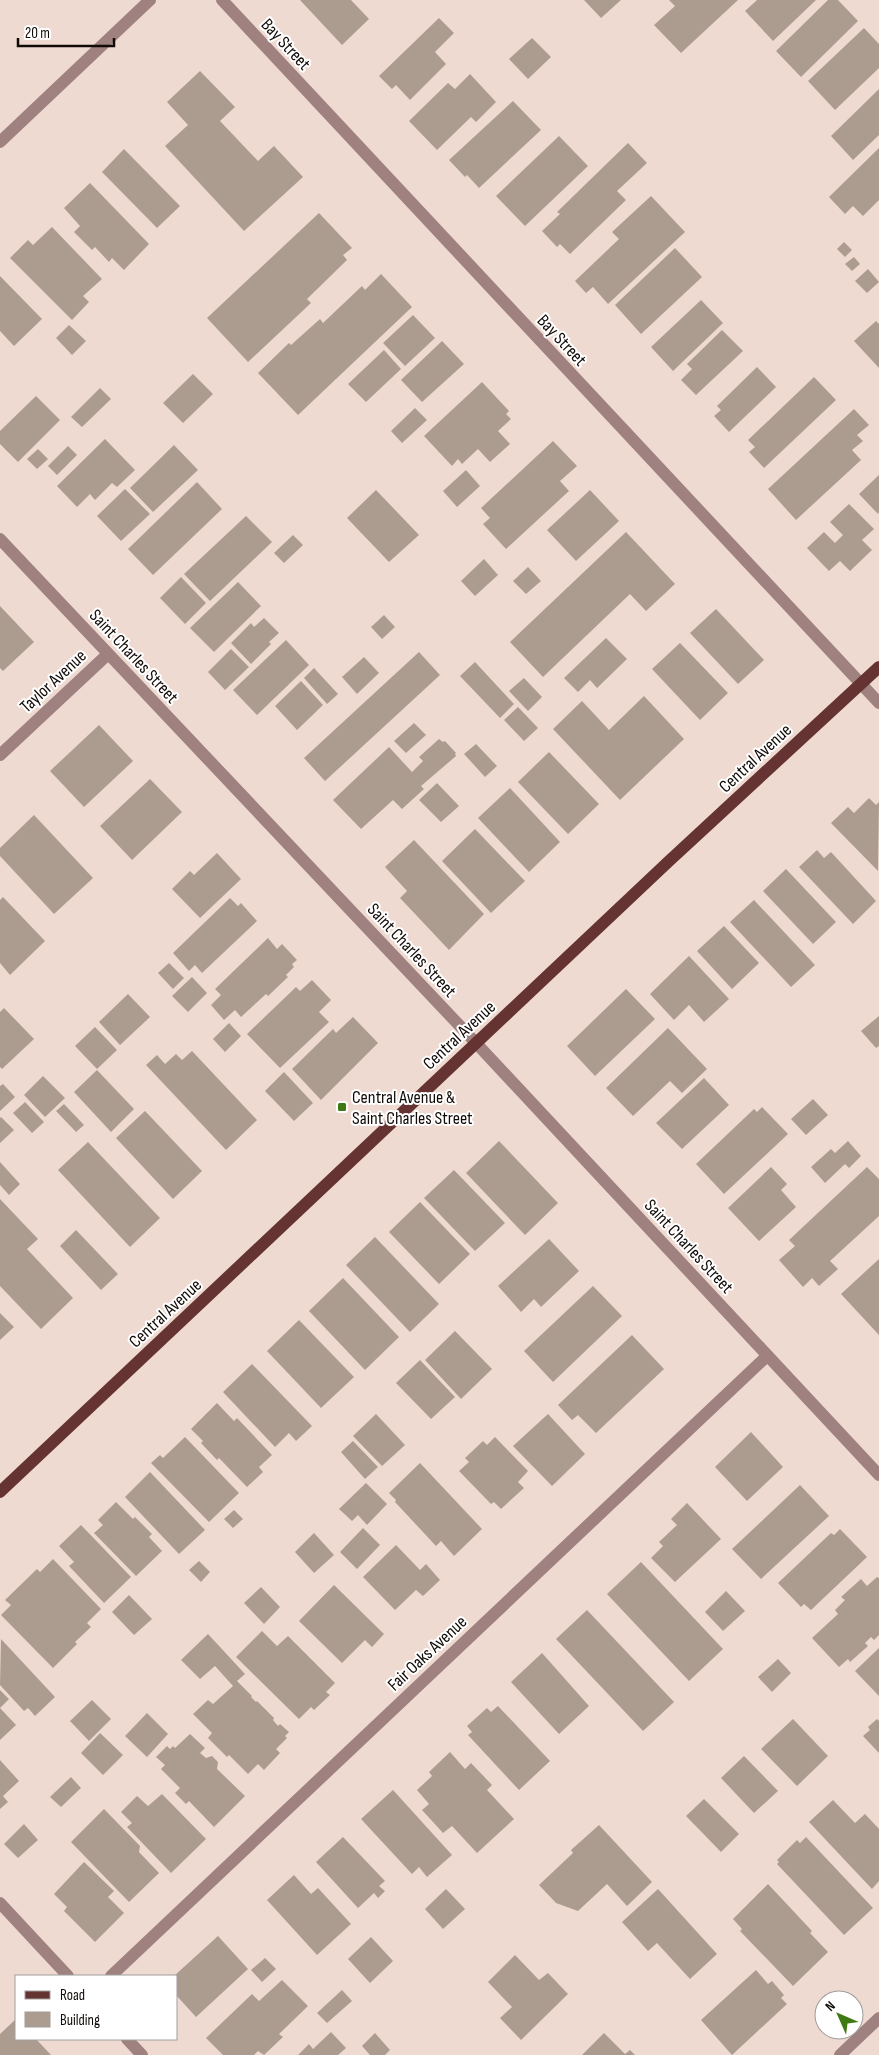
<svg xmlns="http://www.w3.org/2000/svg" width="879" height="2055" font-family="'Sofia Sans Condensed',sans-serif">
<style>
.building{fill:#ac9c90}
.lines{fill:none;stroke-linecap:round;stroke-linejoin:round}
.minor{stroke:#9f817f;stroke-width:12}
.tertiary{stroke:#9f817f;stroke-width:12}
.primary{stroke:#653432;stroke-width:12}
.poi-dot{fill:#3f7912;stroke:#fff;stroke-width:2}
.labels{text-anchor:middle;stroke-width:4;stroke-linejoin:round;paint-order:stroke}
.street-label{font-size:18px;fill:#110b08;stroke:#fff}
.poi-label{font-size:18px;fill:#110b08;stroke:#fff;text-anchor:start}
</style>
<rect width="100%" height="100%" fill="#efdad2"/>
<g class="building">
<polygon points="300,0 351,0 369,19 342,45"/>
<polygon points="584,0 621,0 601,18"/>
<polygon points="669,0 738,0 681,53 654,25 675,6"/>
<polygon points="757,0 816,0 773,41 745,11"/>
<polygon points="828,0 838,0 858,21 801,77 776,51"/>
<polygon points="439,18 454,33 435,52 446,64 410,100 396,85 392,89 379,76"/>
<polygon points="864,28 879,44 879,68 835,110 808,81"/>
<polygon points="532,38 551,57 528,79 509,59"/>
<polygon points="200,71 235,107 220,121 258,161 274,146 303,177 244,231 165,146 188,125 167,102"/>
<polygon points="470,74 496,102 476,122 471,117 437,150 409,121 448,83 455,89"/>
<polygon points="879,89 879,135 853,160 831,136"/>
<polygon points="513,101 541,130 479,188 467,175 465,177 449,160"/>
<polygon points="559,136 588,166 525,226 496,196"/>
<polygon points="628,143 647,163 617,191 626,200 570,254 560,244 557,247 542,231 560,214 557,212"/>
<polygon points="879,148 879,200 863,216 853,206 845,214 829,197"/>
<polygon points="124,149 180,206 157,228 102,172"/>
<polygon points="90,183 149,244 124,270 112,258 109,262 95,247 92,250 74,232 80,226 64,208"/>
<polygon points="651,196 685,232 608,304 593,287 586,293 575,281 619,239 612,232"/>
<polygon points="319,213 352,248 343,255 347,260 307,299 311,303 248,362 207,318"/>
<polygon points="52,227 102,279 83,296 89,302 72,320 10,258 28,240 33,245"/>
<polygon points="844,242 852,250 845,257 837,249"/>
<polygon points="675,248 702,277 641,334 615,305"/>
<polygon points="854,257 860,264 852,271 845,264"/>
<polygon points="868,269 879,282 867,293 855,281"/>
<polygon points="381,274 412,307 298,415 258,373 289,343 291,345 320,319 323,323 362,286 365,290"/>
<polygon points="0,276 42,319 14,346 0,331"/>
<polygon points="701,300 723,323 673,371 651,347"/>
<polygon points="413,315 435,338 405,366 383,343"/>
<polygon points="876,321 879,324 879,368 854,341"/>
<polygon points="69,325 86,341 72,355 56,338"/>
<polygon points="722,330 743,351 696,395 681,380 692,369 687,364"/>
<polygon points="442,341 464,364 422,402 401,380"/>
<polygon points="384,350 401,369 366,402 348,384"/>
<polygon points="757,367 776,387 729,432 714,416 721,410 717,406"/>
<polygon points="193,374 213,394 183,423 163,403"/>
<polygon points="814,377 836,400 764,468 749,452 755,447 748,440"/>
<polygon points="482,382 509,411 506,414 511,419 498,431 510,444 490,462 478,449 462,464 458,459 452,466 424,436"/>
<polygon points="100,388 111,399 82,427 71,417"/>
<polygon points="36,396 60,420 18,462 0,444 0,431"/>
<polygon points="415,408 427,420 402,443 391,431"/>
<polygon points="854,409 869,425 857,435 863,441 852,450 861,460 796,520 768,489"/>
<polygon points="105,439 135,470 117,487 112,483 95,500 90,494 77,507 57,486"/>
<polygon points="553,441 577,466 560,481 569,491 506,549 483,524 490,518 481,508"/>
<polygon points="174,445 198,470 153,512 130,488"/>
<polygon points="68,446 77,455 57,475 48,466"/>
<polygon points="38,449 48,459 37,469 27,459"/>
<polygon points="466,470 480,486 457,507 443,491"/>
<polygon points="879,475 879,512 878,514 859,494"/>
<polygon points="197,482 222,509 153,575 128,549"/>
<polygon points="125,489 150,514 121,541 97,516"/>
<polygon points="376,490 419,535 389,562 347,518"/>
<polygon points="590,490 619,521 576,561 547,530"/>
<polygon points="849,504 874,529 862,540 872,550 850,571 840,561 829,571 807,548 824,532 835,543 843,535 830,522"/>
<polygon points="246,516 272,542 210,601 184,574"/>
<polygon points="626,532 675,584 646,611 630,594 543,677 510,642"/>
<polygon points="293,535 303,545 284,563 274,553"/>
<polygon points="484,559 498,575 475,596 461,581"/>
<polygon points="528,567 541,581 526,594 513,581"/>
<polygon points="181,577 206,603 185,624 160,598"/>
<polygon points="238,582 261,606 214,652 190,628"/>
<polygon points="0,606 34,642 3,671 0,668"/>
<polygon points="716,609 764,660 738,684 690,633"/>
<polygon points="384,615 395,627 382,639 371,627"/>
<polygon points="264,618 279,633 269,642 271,644 251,664 231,643 251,623 254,627"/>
<polygon points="606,638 627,659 597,688 590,680 578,692 564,678"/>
<polygon points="286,640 309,665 257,715 233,690"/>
<polygon points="680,643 728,693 700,720 652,669"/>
<polygon points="231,649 249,667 225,690 208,672"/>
<polygon points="419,652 440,675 325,781 304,758"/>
<polygon points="364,657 379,673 357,694 342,677"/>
<polygon points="475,662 514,704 500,718 460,676"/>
<polygon points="314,668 338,694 327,704 304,678"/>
<polygon points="524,678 542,697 528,711 509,691"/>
<polygon points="301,681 323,705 297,730 275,706"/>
<polygon points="644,696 684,739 620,800 553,729 582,701 609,730"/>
<polygon points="518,707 538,728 524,741 504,720"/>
<polygon points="414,723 426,735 406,753 394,741"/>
<polygon points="99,725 133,761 84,807 50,771"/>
<polygon points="439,739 443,742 445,741 456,753 455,754 456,756 421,786 424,789 402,809 393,800 361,829 333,800 389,747 412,772 423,761 419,757"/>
<polygon points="476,744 497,766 485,777 464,754"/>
<polygon points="549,752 599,804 568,834 518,782"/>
<polygon points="150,779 182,812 132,860 100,826"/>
<polygon points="437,783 459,806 441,822 419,800"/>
<polygon points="510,788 560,842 529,872 478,818"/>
<polygon points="869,798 876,805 879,802 878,871 831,823 848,807 854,813"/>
<polygon points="34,815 93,878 54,914 0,856 0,848"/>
<polygon points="475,829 525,881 491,913 442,861"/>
<polygon points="414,840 484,914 449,950 400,898 407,891 385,867"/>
<polygon points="817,850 824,858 831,852 876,901 853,924 799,867"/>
<polygon points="217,853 241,879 200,918 172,889 190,871 194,875"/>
<polygon points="786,869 836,922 813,944 763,891"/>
<polygon points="3,897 45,941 10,975 0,963 0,900"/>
<polygon points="230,898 238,906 241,903 257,921 202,973 195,965 189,971 173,953"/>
<polygon points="754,900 815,965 791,987 730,922"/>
<polygon points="724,926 759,963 732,989 697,951"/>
<polygon points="268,938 277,949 282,944 297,960 292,964 294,967 286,975 288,977 268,996 266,994 241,1017 235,1010 224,1020 211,1005 221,995 215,989"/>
<polygon points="689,956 729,999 704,1022 689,1005 674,1020 650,994"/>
<polygon points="169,963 184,978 173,989 158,973"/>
<polygon points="192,977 207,993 188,1012 172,996"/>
<polygon points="312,980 331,1000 319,1012 329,1022 280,1068 247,1034 296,987 300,991"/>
<polygon points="626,989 655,1019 595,1076 567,1046"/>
<polygon points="128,994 150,1017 120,1045 99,1022"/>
<polygon points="4,1008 34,1039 2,1069 0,1067 0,1012"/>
<polygon points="879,1016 879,1046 876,1048 861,1031"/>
<polygon points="353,1017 378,1043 321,1100 292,1069 333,1029 336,1033"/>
<polygon points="229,1023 241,1036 225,1052 213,1039"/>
<polygon points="95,1027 117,1050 97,1069 75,1046"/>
<polygon points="668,1028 707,1069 682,1093 670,1081 633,1116 606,1088"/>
<polygon points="192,1051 257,1120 226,1150 146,1065 157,1055 165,1064 176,1054 182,1060"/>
<polygon points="97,1070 134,1109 111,1132 74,1092"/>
<polygon points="284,1072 313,1103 294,1121 265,1091"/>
<polygon points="43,1076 65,1098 45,1117 24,1095"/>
<polygon points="704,1078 729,1105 682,1149 656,1123"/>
<polygon points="3,1084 15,1097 0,1111 0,1086"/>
<polygon points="813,1099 828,1115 806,1135 791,1119"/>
<polygon points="25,1102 44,1122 32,1133 13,1113"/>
<polygon points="64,1104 84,1125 76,1132 56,1111"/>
<polygon points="762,1107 788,1134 724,1194 696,1164 754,1109 757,1112"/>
<polygon points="145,1111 202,1171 173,1199 116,1138"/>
<polygon points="1,1117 14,1130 0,1143 0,1118"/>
<polygon points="499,1141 558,1203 525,1235 466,1173"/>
<polygon points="848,1141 861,1156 849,1168 845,1164 825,1183 811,1167 831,1149 835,1153"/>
<polygon points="88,1142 160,1218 130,1247 58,1170"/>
<polygon points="0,1162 20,1184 9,1195 0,1185"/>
<polygon points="771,1167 787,1184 781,1190 796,1207 759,1241 728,1208"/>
<polygon points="867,1167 879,1179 879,1216 830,1261 838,1269 819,1286 812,1278 803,1287 779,1260 795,1246 789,1240"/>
<polygon points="454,1170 505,1223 475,1251 424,1198"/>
<polygon points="0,1199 38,1239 27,1249 73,1298 41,1329 0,1286"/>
<polygon points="420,1202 470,1254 439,1284 389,1232"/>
<polygon points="76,1230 118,1274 101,1290 60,1246"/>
<polygon points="375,1237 439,1304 410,1332 346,1265"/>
<polygon points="549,1239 579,1271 541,1307 534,1299 521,1312 498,1286"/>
<polygon points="879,1259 879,1335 841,1294"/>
<polygon points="343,1278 399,1337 365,1370 309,1311"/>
<polygon points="593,1286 622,1316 553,1382 524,1351"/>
<polygon points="0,1313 14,1327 0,1340"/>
<polygon points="299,1320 354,1377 321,1408 267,1351"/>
<polygon points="455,1331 492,1369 461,1399 425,1360"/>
<polygon points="632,1335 664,1369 596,1433 578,1415 572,1420 558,1405"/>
<polygon points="420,1360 455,1397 431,1419 396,1383"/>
<polygon points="252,1364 312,1426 296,1441 289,1433 275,1447 223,1392"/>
<polygon points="217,1403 234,1421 237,1418 272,1455 259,1467 263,1472 247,1487 219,1458 217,1460 201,1443 203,1441 191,1429"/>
<polygon points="376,1414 405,1445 382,1466 353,1436"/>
<polygon points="548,1414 585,1454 552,1486 513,1446"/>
<polygon points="751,1432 783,1467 747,1501 715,1467"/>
<polygon points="185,1437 239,1493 209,1522 151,1463 160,1455 163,1458"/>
<polygon points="495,1437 528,1471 518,1482 524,1488 501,1509 494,1502 491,1504 459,1471 469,1462 465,1458 483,1441 487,1445"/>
<polygon points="353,1441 378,1467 365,1479 341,1452"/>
<polygon points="420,1463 482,1529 454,1556 441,1541 436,1546 395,1502 396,1500 389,1493"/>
<polygon points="150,1472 205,1530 179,1554 125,1497"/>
<polygon points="366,1483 387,1504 367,1525 358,1515 352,1521 339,1509"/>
<polygon points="800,1485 829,1516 761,1579 732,1549"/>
<polygon points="116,1502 133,1519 135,1517 152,1534 149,1537 162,1551 136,1576 94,1533 103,1525 98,1520"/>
<polygon points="687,1503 721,1539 675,1582 651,1558 663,1546 659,1542 677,1525 671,1519"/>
<polygon points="234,1510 243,1519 233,1528 224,1519"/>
<polygon points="81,1525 131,1577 104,1603 69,1566 74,1562 59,1546"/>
<polygon points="363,1528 380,1545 357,1569 340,1552"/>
<polygon points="840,1529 867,1557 811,1610 804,1604 801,1607 778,1583 831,1533 834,1535"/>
<polygon points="314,1533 334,1555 314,1573 295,1552"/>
<polygon points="396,1545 420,1570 426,1564 440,1580 423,1596 416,1590 395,1610 363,1577"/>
<polygon points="53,1559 101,1609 87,1623 91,1627 75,1642 77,1644 53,1668 1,1615 11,1605 5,1600 37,1569 40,1572"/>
<polygon points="199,1561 210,1572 201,1582 189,1570"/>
<polygon points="641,1562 723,1649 689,1681 607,1594"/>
<polygon points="877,1577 879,1578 879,1635 874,1640 871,1637 865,1643 868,1646 850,1662 848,1659 839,1667 812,1638 838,1614 835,1610 845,1600 841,1597 861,1579 867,1586"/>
<polygon points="334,1585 384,1634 372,1647 365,1640 342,1663 299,1621"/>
<polygon points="261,1587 280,1607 264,1624 244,1603"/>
<polygon points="726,1591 745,1611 723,1631 705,1612"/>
<polygon points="129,1595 152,1619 134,1635 112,1612"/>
<polygon points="587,1610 674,1702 643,1731 556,1639"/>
<polygon points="262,1631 277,1646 288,1636 335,1683 326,1692 330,1695 314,1710 311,1707 299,1719 236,1657"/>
<polygon points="208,1634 245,1674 237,1681 252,1696 251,1697 256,1702 257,1701 274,1718 273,1720 278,1726 280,1724 289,1732 285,1736 287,1738 276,1749 280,1753 264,1770 258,1764 248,1774 229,1755 227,1757 208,1738 212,1733 193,1714 208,1700 213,1704 233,1686 215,1666 200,1679 181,1660"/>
<polygon points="1,1639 55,1697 35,1716 28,1708 24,1711 0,1685"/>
<polygon points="879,1648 879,1696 855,1671"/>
<polygon points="542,1653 589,1706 559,1734 511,1682"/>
<polygon points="778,1659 791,1673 772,1692 758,1677"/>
<polygon points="0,1690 9,1699 0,1708 16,1725 0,1740"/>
<polygon points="92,1700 111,1719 89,1741 70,1721"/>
<polygon points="498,1706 550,1761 519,1790 468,1735 472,1732 467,1726 487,1708 491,1712"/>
<polygon points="147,1713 168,1734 147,1757 125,1736"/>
<polygon points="793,1719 828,1756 797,1786 761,1749"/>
<polygon points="877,1719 879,1721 879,1753 863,1736 870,1730 868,1727"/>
<polygon points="100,1733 123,1755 103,1775 81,1753"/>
<polygon points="190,1734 205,1748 200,1753 206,1758 212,1756 218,1762 217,1769 245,1796 214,1827 189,1801 186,1804 175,1793 180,1788 161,1769 165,1765 156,1757 167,1746 170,1749 173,1746 175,1748"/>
<polygon points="450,1752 465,1769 471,1763 492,1785 487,1790 514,1819 477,1853 452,1826 443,1833 422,1810 429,1804 417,1790 432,1776 429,1772"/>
<polygon points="744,1756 778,1791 754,1813 721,1778"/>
<polygon points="0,1760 19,1781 3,1796 8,1802 0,1809"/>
<polygon points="71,1777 81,1788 61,1807 50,1797"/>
<polygon points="393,1790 452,1855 427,1877 419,1867 412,1874 361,1819"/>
<polygon points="162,1794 206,1839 171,1873 127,1827 132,1823 121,1812 137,1796 148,1806"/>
<polygon points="704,1799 739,1834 721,1852 686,1816"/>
<polygon points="833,1800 855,1823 865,1814 879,1829 879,1881 872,1889 809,1822"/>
<polygon points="104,1809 140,1846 139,1852 159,1873 129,1902 71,1842"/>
<polygon points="24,1824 38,1840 18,1858 4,1844"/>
<polygon points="599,1825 652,1882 627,1906 607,1884 578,1911 556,1903 539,1885 573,1853 571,1850"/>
<polygon points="343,1837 385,1881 379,1886 385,1891 378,1898 374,1893 358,1908 316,1862"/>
<polygon points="806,1837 873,1908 844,1935 777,1864 779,1862 777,1860 797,1840 800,1843"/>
<polygon points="84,1862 114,1891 108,1897 124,1913 95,1942 64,1911 67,1907 54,1894"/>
<polygon points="294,1875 311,1894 318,1888 351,1924 317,1955 267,1900"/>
<polygon points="768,1884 812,1931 810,1933 828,1952 793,1986 740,1931 742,1929 733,1919"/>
<polygon points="446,1889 465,1909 443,1929 425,1909"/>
<polygon points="658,1889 717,1954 690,1979 657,1943 648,1951 622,1922"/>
<polygon points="218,1936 248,1969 196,2017 176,1995 176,1976 174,1976"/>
<polygon points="371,1937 393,1961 370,1983 348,1959"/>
<polygon points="515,1955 539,1980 548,1973 568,1994 521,2040 500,2018 512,2007 488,1982"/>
<polygon points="265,1958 276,1969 262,1982 251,1970"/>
<polygon points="756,1970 768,1984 772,1981 784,1995 781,1998 787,2004 732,2055 701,2020"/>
<polygon points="282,1980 308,2006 279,2034 283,2037 264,2055 258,2051 254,2055 223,2055 206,2038 252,1994 259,2001"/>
<polygon points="342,1990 352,2001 327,2023 317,2013"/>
<polygon points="16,2019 16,2039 36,2039 51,2055 0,2055 0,2034"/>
<polygon points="331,2032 346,2048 338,2055 298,2055 309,2044 313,2049"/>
<polygon points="375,2033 390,2050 385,2055 370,2055 362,2046"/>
<polygon points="604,2033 625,2054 630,2050 635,2055 582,2055"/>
</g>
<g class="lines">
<g class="minor">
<polyline points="222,0 879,703"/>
<polyline points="0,539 476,1043 879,1475"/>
<polyline points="0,755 108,654"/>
<polyline points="0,1903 68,1976"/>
<polyline points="111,1976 767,1356"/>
<polyline points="127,2039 142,2055"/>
<polyline points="840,2055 879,2018"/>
</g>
<polyline class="tertiary" points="0,142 150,0"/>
<polyline class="primary" points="0,1492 668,862 879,667"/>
</g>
<rect class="poi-dot" x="337" y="1102" width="10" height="10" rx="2.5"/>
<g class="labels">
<g class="street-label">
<text transform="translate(286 44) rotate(47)" y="6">Bay Street</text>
<text transform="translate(562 340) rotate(47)" y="6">Bay Street</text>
<text transform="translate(134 656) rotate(47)" y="6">Saint Charles Street</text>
<text transform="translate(53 681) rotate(-43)" y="6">Taylor Avenue</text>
<text transform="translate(755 758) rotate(-43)" y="6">Central Avenue</text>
<text transform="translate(412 950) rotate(47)" y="6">Saint Charles Street</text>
<text transform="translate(459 1035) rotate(-43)" y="6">Central Avenue</text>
<text transform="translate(689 1246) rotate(47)" y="6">Saint Charles Street</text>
<text transform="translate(165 1313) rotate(-43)" y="6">Central Avenue</text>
<text transform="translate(427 1653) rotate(-43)" y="6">Fair Oaks Avenue</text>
</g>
<g class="poi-label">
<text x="352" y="1103">Central Avenue &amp;<tspan x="352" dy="21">Saint Charles Street</tspan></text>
</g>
</g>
<rect x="15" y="1975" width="162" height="65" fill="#ffffff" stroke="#a09d9c"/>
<rect x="25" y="1991" width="25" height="8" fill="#653432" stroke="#a09d9c"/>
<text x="60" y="2000" font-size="15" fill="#110b08">Road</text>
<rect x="25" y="2012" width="25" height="15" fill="#ac9c90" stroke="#a09d9c"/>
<text x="60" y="2025" font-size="15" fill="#110b08">Building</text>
<g transform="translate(839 2015) rotate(315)"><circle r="24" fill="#ffffff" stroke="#a09d9c"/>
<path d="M0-4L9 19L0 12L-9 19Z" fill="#3f7912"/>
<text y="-8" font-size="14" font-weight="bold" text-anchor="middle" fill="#110b08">N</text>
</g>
<path d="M18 38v8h96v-8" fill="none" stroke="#110b08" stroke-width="2.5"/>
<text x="25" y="38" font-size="15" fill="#110b08" stroke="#ffffff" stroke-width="4" paint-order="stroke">20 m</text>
</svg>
